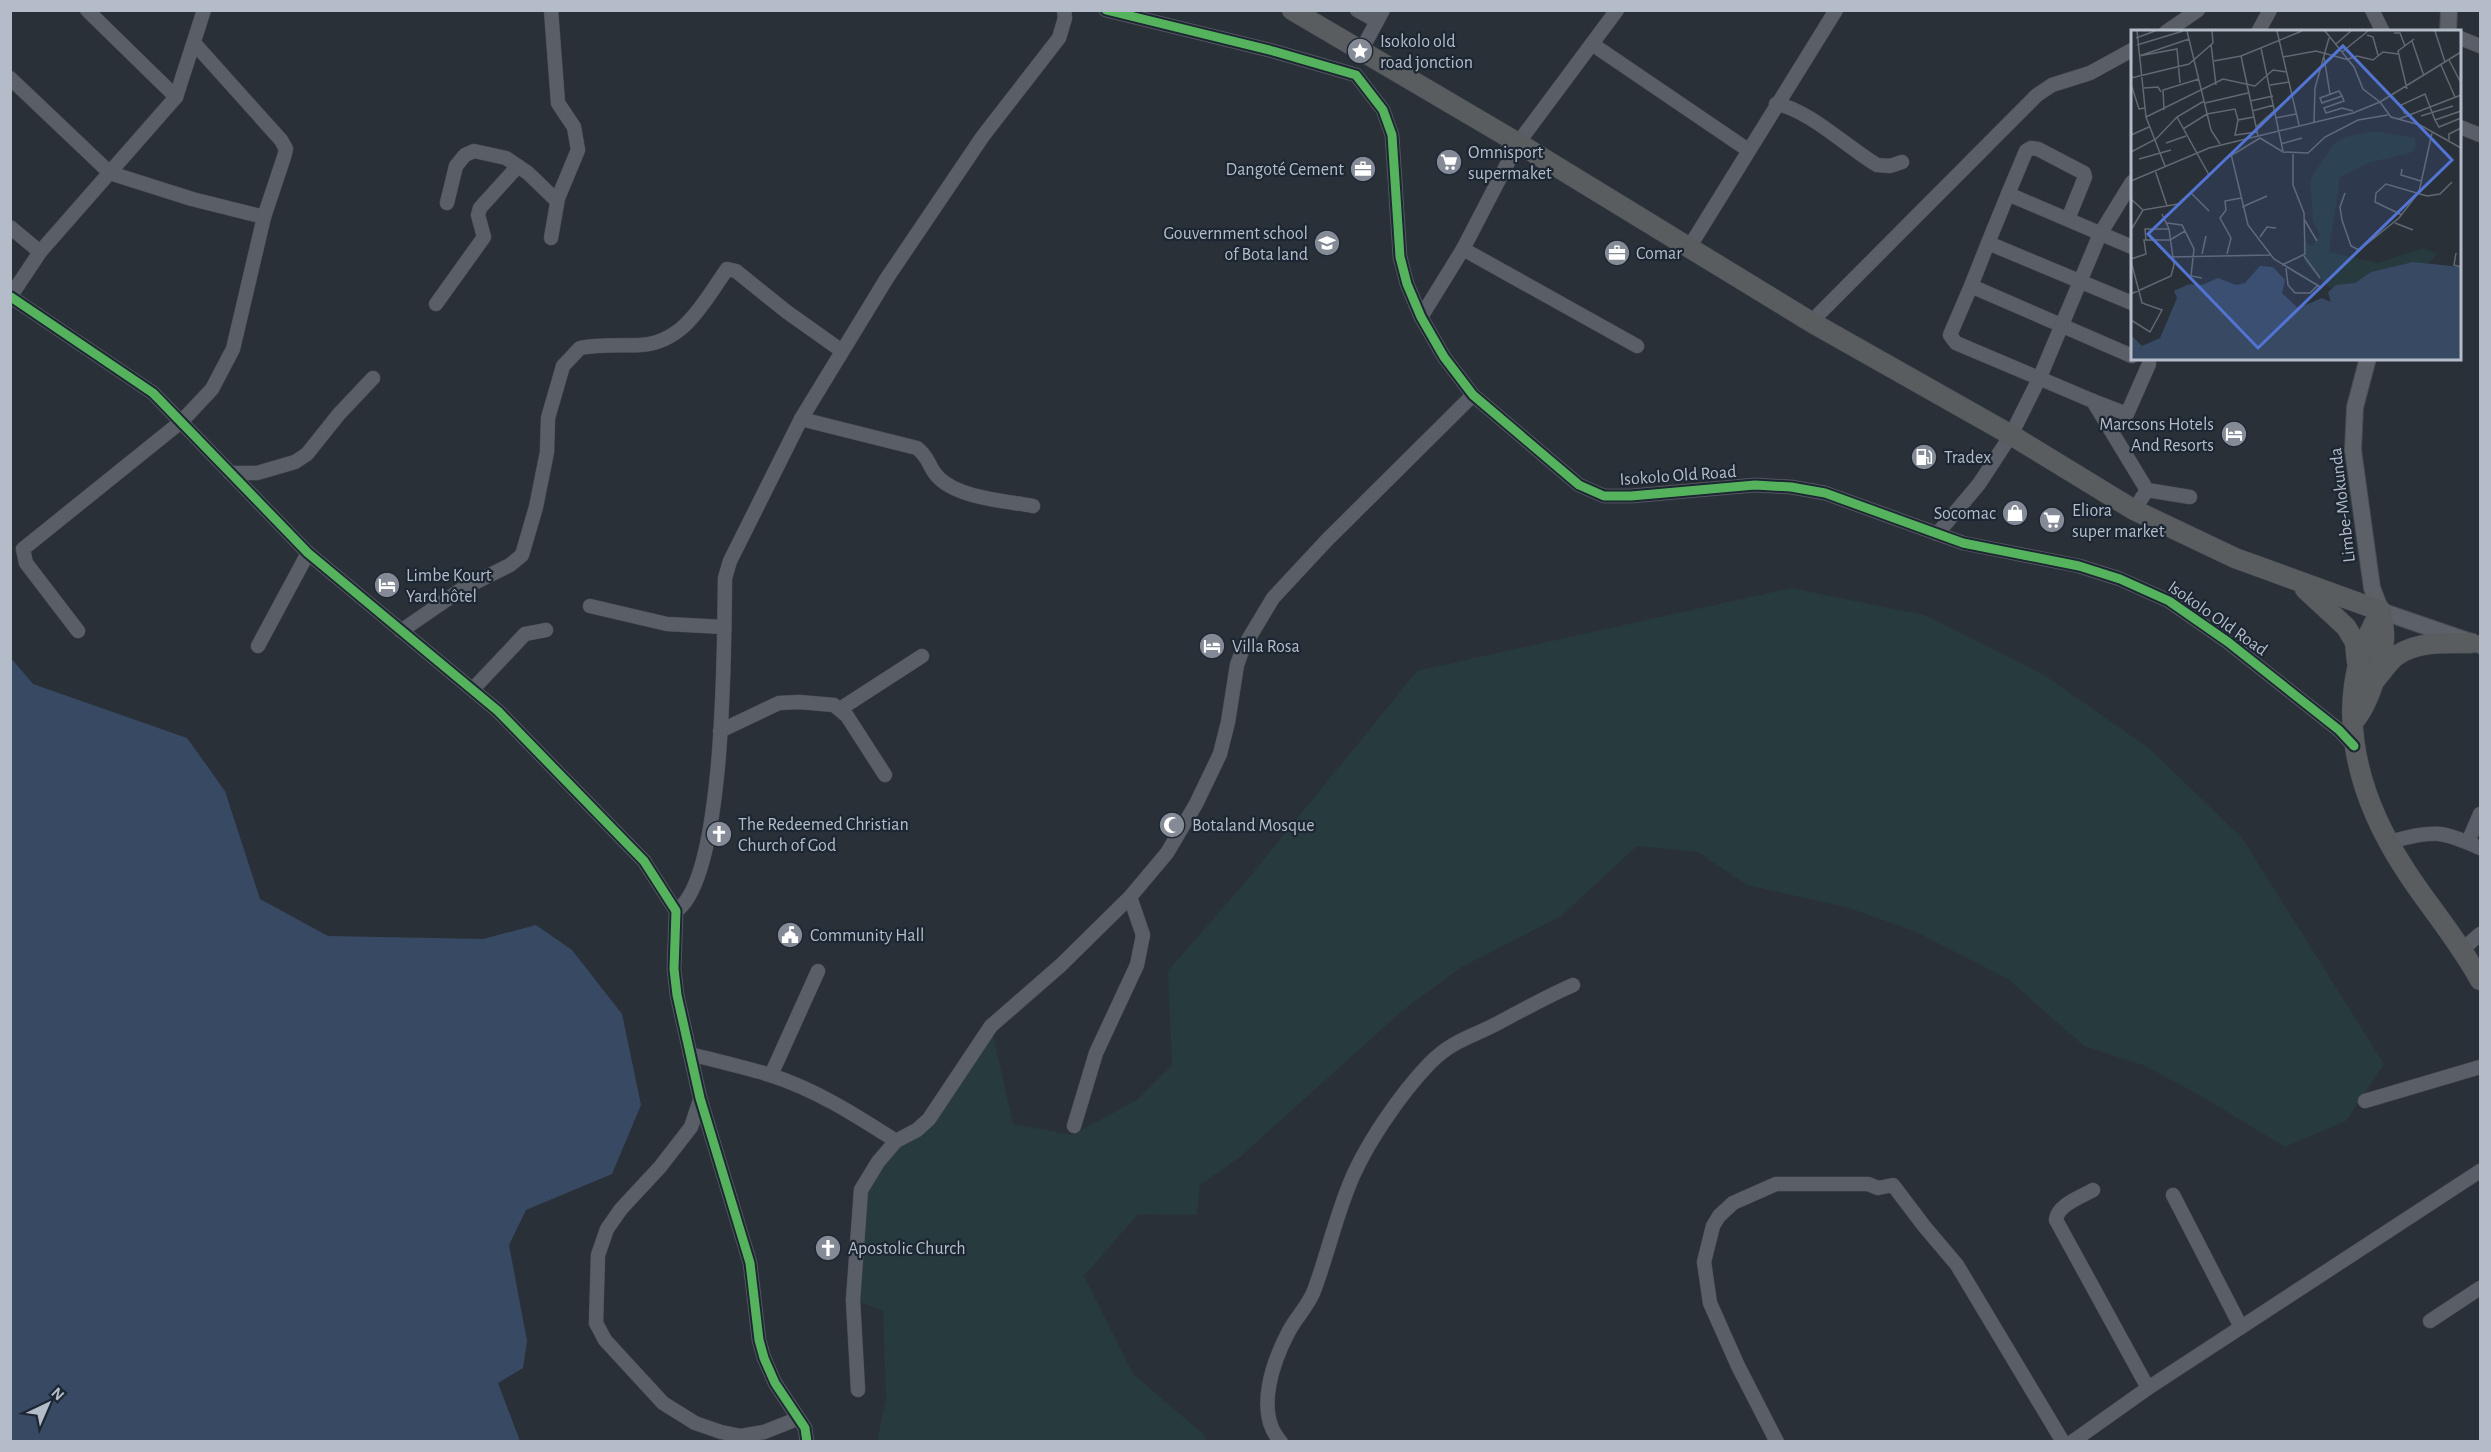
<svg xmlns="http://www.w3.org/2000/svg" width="2491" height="1452" font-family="'Alegreya Sans',sans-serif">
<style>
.green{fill:#273a3e}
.water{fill:#384963}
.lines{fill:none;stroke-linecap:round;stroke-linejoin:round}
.minor-casing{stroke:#484c53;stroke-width:15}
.major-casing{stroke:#484c55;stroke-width:18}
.highway-casing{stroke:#474c53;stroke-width:21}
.minor{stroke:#5a5e66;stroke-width:14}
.major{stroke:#5c6168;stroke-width:16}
.highway{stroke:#5a5d60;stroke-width:20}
.cycleway-casing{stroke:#1d2633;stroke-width:13}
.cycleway{stroke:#56b35d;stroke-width:9}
.labels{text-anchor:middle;stroke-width:4.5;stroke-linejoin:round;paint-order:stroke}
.poi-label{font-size:18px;fill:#b4bcc9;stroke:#1d2633;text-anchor:start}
.street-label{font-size:18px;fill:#b4bcc9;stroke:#1d2633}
.inset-road{fill:none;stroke:#616872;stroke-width:1.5}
.view{fill:#5274d3;fill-opacity:0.15;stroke:#5274d3;stroke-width:3}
.inset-edge{fill:none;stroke:#b4bcc9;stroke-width:3}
</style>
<rect width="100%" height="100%" fill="#2a3038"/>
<polygon class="green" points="1791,588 1924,615 2044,675 2150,749 2242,838 2384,1064 2346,1121 2285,1147 2198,1094 2143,1065 2084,1046 2008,979 1914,931 1846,907 1747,885 1698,852 1637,846 1561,916 1460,968 1403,1010 1241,1156 1200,1185 1197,1215 1138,1214 1084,1276 1133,1374 1202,1433 1207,1441 877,1441 886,1399 883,1310 853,1300 861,1190 909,1132 921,1127 991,1026 1013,1124 1072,1135 1137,1100 1172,1065 1168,971 1247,880 1417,671"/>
<polygon class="water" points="11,658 33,684 187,738 225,791 260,899 328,936 483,939 536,925 572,950 622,1014 641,1105 612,1174 526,1210 509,1245 527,1341 523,1368 498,1383 520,1441 11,1441"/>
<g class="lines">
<g class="minor-casing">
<g id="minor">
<polyline points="87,10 176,97"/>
<polyline points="1106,10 1273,51 1356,75 1383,110 1392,135 1400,257 1407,284 1421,317 1444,357 1473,395 1579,485 1604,496 1631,496 1755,485 1791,487 1825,493 1963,543 2079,566 2120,579 2169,601 2228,642 2339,730 2354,746"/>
<polyline points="1357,10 1377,21"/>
<polyline points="2372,10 2383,32"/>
<polyline points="2166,32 2198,10"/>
<polyline points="2258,32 2270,10"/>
<polyline points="2460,38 2480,46"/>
<polyline points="1592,44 1748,150"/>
<polyline points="1361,51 1383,10"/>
<polyline points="10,78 110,173 192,199 264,217"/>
<path d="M1776,104C1808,109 1848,148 1877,165L1890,166L1902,162"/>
<polyline points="2460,127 2480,135"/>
<polyline points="2008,194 2026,151 2031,148 2038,149 2084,173 2085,177 2068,219"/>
<polyline points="447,203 456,166 465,155 474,151 506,158 528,173 557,201"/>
<polyline points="10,227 40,252"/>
<polyline points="551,238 558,198 578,150 574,127 558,103 551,10"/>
<polyline points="1690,246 1836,10"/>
<polyline points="2132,247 2008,194 1988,243 2132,303"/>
<polyline points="1463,249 1637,346"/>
<polyline points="1971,286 1988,243"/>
<polyline points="10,297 40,252 176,97 204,10"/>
<polyline points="11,297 153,393 308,553 498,711 644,861 676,911 674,969 677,995 700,1098 750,1263 759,1340 764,1358 775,1383 805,1428 807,1442"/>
<polyline points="436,304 484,237 478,215 480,208 518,166"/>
<polyline points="1421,317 1463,249 1518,143 1617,10"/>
<polyline points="1811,322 2037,95 2052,85 2090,73 2132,50"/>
<polyline points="2132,356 1971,286 1950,335 1956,343 2093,401 2147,490"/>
<polyline points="2093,401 2127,414 2149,364"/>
<path d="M801,419L917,448C931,459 928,468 939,478C959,498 1006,501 1033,506"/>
<polyline points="230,473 257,473 295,462 307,454 339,414 373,378"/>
<polyline points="2134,510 2147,490 2190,497"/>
<polyline points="1937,534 1979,484 2011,435 2040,377 2100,234 2132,182"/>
<polyline points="590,606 667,624 724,627"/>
<polyline points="78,631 26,563 23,549 182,421 212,389 233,349 264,217 284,157 286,149 281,140 194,43"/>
<path d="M401,631L462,589L510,565L522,555L536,507L547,452L548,418L563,366L580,348C600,344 620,346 640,345C684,343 704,302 727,269L736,271L787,312L842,351"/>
<polyline points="258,646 308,553"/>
<polyline points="473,689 525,634 546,630"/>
<polyline points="840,709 922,656"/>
<polyline points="720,731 779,703 799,702 834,705 847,716 885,775"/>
<path d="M2389,842C2434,831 2438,829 2480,848"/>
<polyline points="2468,842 2480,814"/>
<path d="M676,911C726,878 724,639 725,578L730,561L801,419L887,278L983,136L1059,38L1065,18L1064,10"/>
<polyline points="2463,949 2480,934"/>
<path d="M690,1054C717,1061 744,1067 770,1075C815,1089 857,1116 896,1141L917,1130L929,1119L991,1026L1061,965L1130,897L1167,853L1196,804L1220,754L1228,722L1237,665L1243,648L1273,598L1327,540L1473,395"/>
<polyline points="771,1075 818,971"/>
<polyline points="700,1100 691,1127 660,1167 621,1209 607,1229 598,1255 596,1323 605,1340 663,1403 695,1423 721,1432 741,1436 764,1432 797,1419"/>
<polyline points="2365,1101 2480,1067"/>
<polyline points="1074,1126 1096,1053 1137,965 1143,935 1130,897"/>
<path d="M2093,1190C2081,1197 2057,1205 2056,1220L2148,1388"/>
<polyline points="2173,1195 2241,1327"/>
<polyline points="2430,1321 2480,1288"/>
<polyline points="858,1390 853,1300 861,1190 878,1162 896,1141"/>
<path d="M1281,1442C1254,1413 1273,1361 1289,1331C1297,1316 1310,1304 1315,1288C1327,1255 1335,1221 1348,1188C1363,1148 1400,1094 1430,1063C1454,1039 1473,1037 1500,1022C1524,1009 1548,996 1573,985"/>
<polyline points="1777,1442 1738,1366 1710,1303 1704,1262 1713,1226 1719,1216 1733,1203 1776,1184 1868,1184 1878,1188 1893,1185 1924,1226 1957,1265 2063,1442"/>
<polyline points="2072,1442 2148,1388 2480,1171"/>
</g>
</g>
<g class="major-casing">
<g id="major">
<polyline points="2448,32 2449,10"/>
<polyline points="2368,358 2355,407 2353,450 2372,588 2381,611 2480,645"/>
</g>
</g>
<g class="highway-casing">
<g id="highway">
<polyline points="1292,10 1518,143 1811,322 2011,435 2134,510 2235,558 2381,611"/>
<polyline points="2305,589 2346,627 2355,642 2357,662"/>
<path d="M2381,611C2329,696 2354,792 2406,871C2430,908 2459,941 2480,980"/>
<path d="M2376,679C2383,671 2390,659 2399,654C2420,641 2447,643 2471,643"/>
<path d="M2354,721C2369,704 2381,663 2384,640C2385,631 2382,620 2381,611"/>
</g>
</g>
<use href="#minor" class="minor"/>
<use href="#major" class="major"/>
<use href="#highway" class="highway"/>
<g class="cycleway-casing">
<g id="cycleway">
<polyline points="1106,10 1273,51 1356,75 1383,110 1392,135 1400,257 1407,284 1421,317 1444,357 1473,395 1579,485 1604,496 1631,496 1755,485 1791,487 1825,493 1963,543 2079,566 2120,579 2169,601 2228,642 2339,730 2354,746"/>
<polyline points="11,297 153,393 308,553 498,711 644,861 676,911 674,969 677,995 700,1098 750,1263 759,1340 764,1358 775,1383 805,1428 807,1442"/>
</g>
</g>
<use href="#cycleway" class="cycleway"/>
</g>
<defs>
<g id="sight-disc" transform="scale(1.35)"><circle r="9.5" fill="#848b96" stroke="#1d2633"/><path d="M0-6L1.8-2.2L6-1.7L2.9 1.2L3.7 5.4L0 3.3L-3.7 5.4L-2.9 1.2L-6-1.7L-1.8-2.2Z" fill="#fff"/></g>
<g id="supermarket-disc" transform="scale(1.35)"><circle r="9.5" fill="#848b96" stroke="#1d2633"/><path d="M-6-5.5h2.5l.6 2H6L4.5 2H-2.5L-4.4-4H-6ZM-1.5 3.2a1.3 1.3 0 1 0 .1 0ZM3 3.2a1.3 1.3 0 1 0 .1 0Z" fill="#fff"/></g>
<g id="office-disc" transform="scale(1.35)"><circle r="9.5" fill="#848b96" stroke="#1d2633"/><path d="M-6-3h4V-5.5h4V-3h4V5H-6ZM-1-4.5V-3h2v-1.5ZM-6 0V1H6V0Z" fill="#fff"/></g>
<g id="school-disc" transform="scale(1.35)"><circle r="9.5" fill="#848b96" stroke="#1d2633"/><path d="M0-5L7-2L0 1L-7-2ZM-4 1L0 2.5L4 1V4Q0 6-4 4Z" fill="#fff"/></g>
<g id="hotel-disc" transform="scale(1.35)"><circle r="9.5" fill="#848b96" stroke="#1d2633"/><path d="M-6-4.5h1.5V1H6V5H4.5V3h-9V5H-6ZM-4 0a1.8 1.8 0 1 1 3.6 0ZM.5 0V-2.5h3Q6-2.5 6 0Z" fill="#fff"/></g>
<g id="fuel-disc" transform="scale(1.35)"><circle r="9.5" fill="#848b96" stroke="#1d2633"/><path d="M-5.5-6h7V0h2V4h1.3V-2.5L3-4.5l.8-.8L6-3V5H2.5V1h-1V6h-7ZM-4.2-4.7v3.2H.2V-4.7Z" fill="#fff"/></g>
<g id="shop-disc" transform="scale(1.35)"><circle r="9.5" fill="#848b96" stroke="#1d2633"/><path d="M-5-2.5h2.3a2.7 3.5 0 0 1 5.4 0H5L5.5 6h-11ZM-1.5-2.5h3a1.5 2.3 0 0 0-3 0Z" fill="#fff"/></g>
<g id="mosque-disc" transform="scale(1.35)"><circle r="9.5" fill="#848b96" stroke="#1d2633"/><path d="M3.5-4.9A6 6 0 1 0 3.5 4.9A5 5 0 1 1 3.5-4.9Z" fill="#fff"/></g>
<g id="church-disc" transform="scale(1.35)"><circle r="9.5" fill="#848b96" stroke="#1d2633"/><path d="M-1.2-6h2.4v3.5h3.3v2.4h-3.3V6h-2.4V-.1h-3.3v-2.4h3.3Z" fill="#fff"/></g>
<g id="civic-disc" transform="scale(1.35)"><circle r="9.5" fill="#848b96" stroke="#1d2633"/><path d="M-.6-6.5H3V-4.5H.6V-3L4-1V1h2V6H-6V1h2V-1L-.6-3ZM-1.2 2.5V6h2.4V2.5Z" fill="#fff"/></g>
</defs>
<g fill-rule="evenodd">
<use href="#sight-disc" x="1360" y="51"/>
<use href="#supermarket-disc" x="1449" y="162"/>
<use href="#office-disc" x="1363" y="169"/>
<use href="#school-disc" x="1327" y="243"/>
<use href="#office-disc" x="1617" y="253"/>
<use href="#hotel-disc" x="2234" y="434"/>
<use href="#fuel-disc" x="1924" y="457"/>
<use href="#shop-disc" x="2015" y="513"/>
<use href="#supermarket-disc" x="2052" y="520"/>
<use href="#hotel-disc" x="387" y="585"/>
<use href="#hotel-disc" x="1212" y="646"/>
<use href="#mosque-disc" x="1172" y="825"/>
<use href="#church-disc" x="719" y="834"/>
<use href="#civic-disc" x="790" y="935"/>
<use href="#church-disc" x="828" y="1248"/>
</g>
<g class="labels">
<g class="poi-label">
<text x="1380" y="47">Isokolo old<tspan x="1380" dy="21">road jonction</tspan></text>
<text x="1468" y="158">Omnisport<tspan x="1468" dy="21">supermaket</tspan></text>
<text x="1344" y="175" text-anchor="end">Dangoté Cement</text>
<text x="1308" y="239" text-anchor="end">Gouvernment school<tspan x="1308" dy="21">of Bota land</tspan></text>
<text x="1636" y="259">Comar</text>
<text x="2214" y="430" text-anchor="end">Marcsons Hotels<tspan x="2214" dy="21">And Resorts</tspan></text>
<text x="1944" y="463">Tradex</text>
<text x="2072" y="516">Eliora<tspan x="2072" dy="21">super market</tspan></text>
<text x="1996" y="519" text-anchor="end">Socomac</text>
<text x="406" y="581">Limbe Kourt<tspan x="406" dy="21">Yard hôtel</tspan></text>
<text x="1232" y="652">Villa Rosa</text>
<text x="738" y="830">The Redeemed Christian<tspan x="738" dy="21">Church of God</tspan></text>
<text x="1192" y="831">Botaland Mosque</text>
<text x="810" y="941">Community Hall</text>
<text x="848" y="1254">Apostolic Church</text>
</g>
<g class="street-label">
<text transform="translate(1678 475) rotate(-4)" y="6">Isokolo Old Road</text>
<text transform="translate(2342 505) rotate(-97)" y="6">Limbe-Mokunda</text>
<text transform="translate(2218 618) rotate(35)" y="6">Isokolo Old Road</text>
</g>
</g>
<g transform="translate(2131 30)">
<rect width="330" height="330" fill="#2a3038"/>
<path d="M242,101L284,108L285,115L282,122L237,133L209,147L198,222L247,233L292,218L306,224L298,233L240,242L224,253L199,258L174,233L172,210L181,216L189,205L182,192L179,150L202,115L214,107Z" fill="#273a3e"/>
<path d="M282,232L330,237V329H0V305L11,316L29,308L46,268L43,261L58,254L71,255L87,248L105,255L114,253L129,236L142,237L154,250L151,263L167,278L191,268L200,272L197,262L205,255L224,253L240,242Z" fill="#384963"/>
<path class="inset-road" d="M6,1L15,87L34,136M56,1L80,100L89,114M146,1L168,95M194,1L223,37L232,59L249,72L330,22M304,1L314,32M263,3H269L274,16M236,5L242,7L247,25M5,8L24,1M281,11L293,46M80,14L85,55M205,14L220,1M6,15L52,1M130,18L152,121M211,22L237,1M8,26L46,19L49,53M8,26L58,9M110,26L127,106M152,27L185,21L218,30M193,27L199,64M217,29L226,26L242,30L252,22L267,24M318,30L330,53M83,31L110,26L171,1M310,35L324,67M0,48L58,34L82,13L81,1M0,54L8,79L14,78M139,55L158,52M13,58L27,57L30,62M276,59L267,21L283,9M211,66L208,61L189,68L191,73L211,66L213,71L193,78L195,83L211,78L222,81M73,71L46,87L78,145M119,71L142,66M249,72L260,87L289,95L330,118M74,73L117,63M33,80L32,60L68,49M121,81L143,75M330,81L304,90L308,97L330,88M274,84L270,75L294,64L304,90M290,86L322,76M15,87L92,49L124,56L142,40L156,42M123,87L107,90L104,105L126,102M145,88L165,84M268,89L330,65M183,92L184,58L198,8M125,97L161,65M52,99L76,84L104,79L107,90M0,105L18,97M318,110V104L330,98M35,113L55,106M150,114L171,108M0,122L25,109L46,87M100,124L117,195L143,229L191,258M8,129L40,120M271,139L270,145L290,151M24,140L36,176M0,151L78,118L222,83L249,72M60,163L78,181M214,163L209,177L211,190L220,216L228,220L268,188L288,162L301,103M0,169L12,180L47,174L96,128L129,108L152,122L177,123L194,107L227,90L257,85M111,177L136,166M271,185L244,172L245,163L255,154L296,166L309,164L321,152M173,189L186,211M36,193L51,195L63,219L60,246L71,248M264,193L282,200M0,200L12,180M129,207L136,197L145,198M15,210L14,199H38M325,223L323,235L330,237M71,224L75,206M96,224L100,208L89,188L95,180L94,171L110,168M173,226L189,248M40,227L139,225M0,229L15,224L13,210H39L54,201M0,231L11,273L31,280L19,302L0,290M151,235L174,224L173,183L162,155V124M155,238L157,255L164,263H179L187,255M0,264L40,246L43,235L38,199L31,184"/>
<path class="view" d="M212,16L321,130L127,318L17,204Z"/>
<rect width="330" height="330" class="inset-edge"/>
</g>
<rect width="2491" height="1452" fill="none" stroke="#b4bcc9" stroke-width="24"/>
<g transform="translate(48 1404) rotate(44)" stroke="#1d2633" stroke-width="4.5" paint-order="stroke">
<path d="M0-4.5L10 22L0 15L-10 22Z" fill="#b4bcc9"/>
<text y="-9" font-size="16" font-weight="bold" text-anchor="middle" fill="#b4bcc9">N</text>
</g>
</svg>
